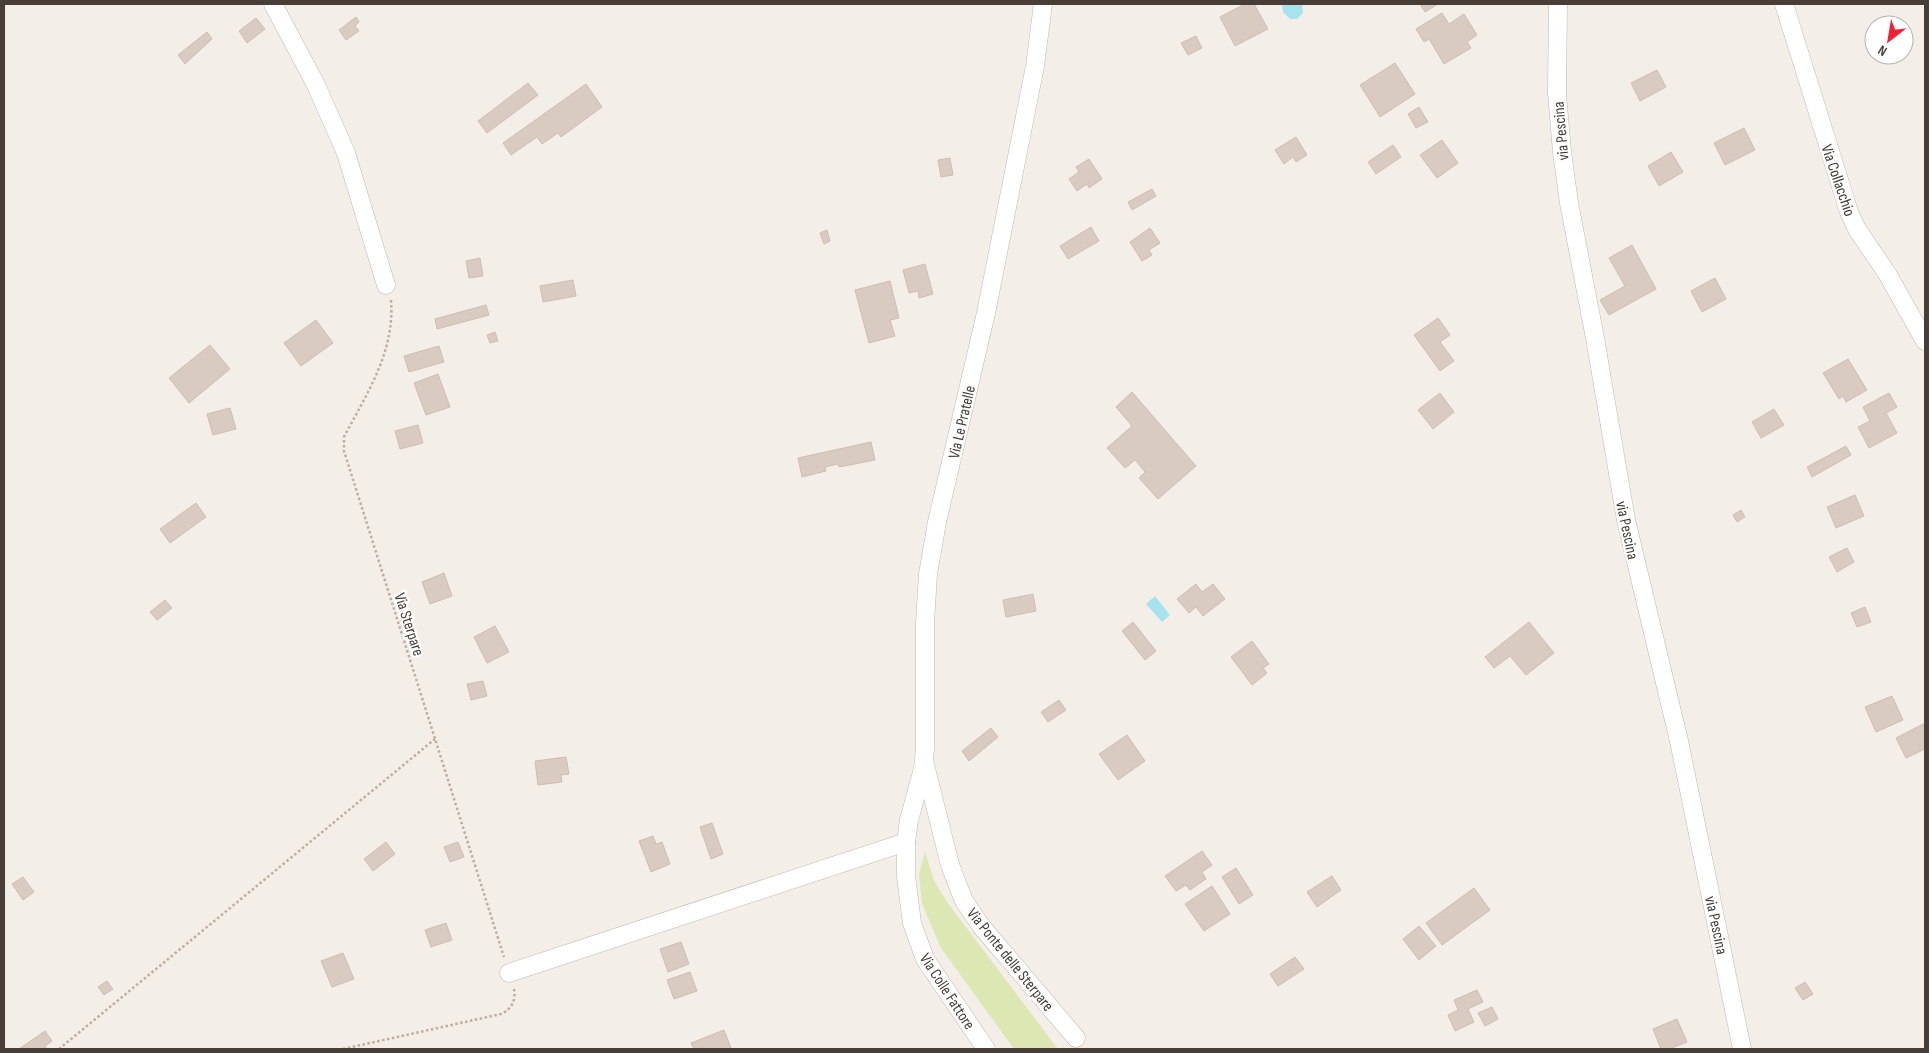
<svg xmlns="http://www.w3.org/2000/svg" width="1929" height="1053" font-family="'Sofia Sans Condensed',sans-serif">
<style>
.green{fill:#dce7b3}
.water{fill:#a7e3ef}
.building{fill:#d9cac2;stroke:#d0bdb2}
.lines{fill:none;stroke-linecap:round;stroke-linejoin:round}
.minor-casing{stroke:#c3b7af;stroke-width:19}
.path{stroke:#c1ac9d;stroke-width:2.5;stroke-dasharray:2.5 2.5;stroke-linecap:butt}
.minor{stroke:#fff;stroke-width:18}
.labels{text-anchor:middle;stroke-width:4.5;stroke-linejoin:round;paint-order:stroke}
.street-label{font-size:16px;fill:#483e37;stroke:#fff}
</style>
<rect width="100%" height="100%" fill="#f4eee9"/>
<polygon class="green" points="925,852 934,881 947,902 1058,1049 1014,1049 941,948 922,904 919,874"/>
<g class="water">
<polygon points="1282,4 1302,4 1303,13 1297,19 1290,19 1283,12"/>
<polygon points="1155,596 1170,615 1162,622 1146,604"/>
</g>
<g class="building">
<polygon points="1245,4 1254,4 1268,29 1235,46 1220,17"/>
<polygon points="1420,4 1438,4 1425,12"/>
<polygon points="1442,13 1449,24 1464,14 1477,35 1467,42 1471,48 1444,64 1429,39 1424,42 1416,29"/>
<polygon points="356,17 359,22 355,26 359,31 346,40 339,30"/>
<polygon points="256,18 265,29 247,43 239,31"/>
<polygon points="207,32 212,39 185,64 178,55"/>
<polygon points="1196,36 1202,48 1188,55 1181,43"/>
<polygon points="1395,63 1415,94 1380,117 1360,85"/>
<polygon points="1657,70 1666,87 1640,101 1631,83"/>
<polygon points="528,83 538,95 487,133 478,121"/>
<polygon points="586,84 602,107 561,137 558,133 542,144 537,137 511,155 503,143"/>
<polygon points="1419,107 1428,122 1416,128 1408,114"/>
<polygon points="1744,128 1755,150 1725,165 1714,143"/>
<polygon points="1296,137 1307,155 1296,162 1293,157 1284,164 1275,150"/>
<polygon points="1442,140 1458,163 1437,178 1420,155"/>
<polygon points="1393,145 1401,157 1376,174 1368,162"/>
<polygon points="1671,152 1683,172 1659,186 1648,166"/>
<polygon points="950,158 953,175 941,177 938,160"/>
<polygon points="1089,159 1102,179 1089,188 1087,184 1077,191 1069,179 1079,172 1076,167"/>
<polygon points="1152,189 1156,196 1132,210 1128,202"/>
<polygon points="1091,227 1099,241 1068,259 1060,246"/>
<polygon points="1150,228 1160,243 1149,250 1152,255 1142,261 1130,242"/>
<polygon points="827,230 830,241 824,244 820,233"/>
<polygon points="1632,245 1656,289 1609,315 1600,300 1625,286 1609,258"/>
<polygon points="480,258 483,276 469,278 466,261"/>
<polygon points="925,264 933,294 919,298 918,291 909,293 903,270"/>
<polygon points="1715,278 1726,299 1702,312 1691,291"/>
<polygon points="573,280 576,296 543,302 540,286"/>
<polygon points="890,281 899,318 890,320 895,336 869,343 855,290"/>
<polygon points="486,305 489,315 437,329 435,319"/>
<polygon points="1438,318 1450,335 1440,342 1454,361 1440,371 1414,335"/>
<polygon points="316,320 333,343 301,366 284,343"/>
<polygon points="495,332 498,341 490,343 487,335"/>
<polygon points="210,345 230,369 189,403 169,378"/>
<polygon points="439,346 444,362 409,372 404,356"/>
<polygon points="1848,359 1867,390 1846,402 1843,396 1839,399 1823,373"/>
<polygon points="438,374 450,407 426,415 414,383"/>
<polygon points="1132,392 1196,466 1158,499 1139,478 1145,472 1135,460 1125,468 1107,448 1132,426 1116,407"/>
<polygon points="1440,393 1454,412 1433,429 1418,410"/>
<polygon points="1889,393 1897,407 1886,413 1897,433 1869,448 1858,427 1870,421 1863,407"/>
<polygon points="230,408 236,429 213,435 207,414"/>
<polygon points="1774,409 1784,425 1761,438 1752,422"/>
<polygon points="418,425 423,443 400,449 395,431"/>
<polygon points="871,442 875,460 839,467 838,464 825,467 826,471 802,477 798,458"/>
<polygon points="1846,446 1851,455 1812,477 1807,467"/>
<polygon points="1855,495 1864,516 1836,528 1827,507"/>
<polygon points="196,503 206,517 170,543 160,529"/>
<polygon points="1741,510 1745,517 1737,522 1733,515"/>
<polygon points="1847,548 1854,562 1837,572 1829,557"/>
<polygon points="444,573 452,596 430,604 422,582"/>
<polygon points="1196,584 1202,592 1213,584 1225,599 1203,616 1196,607 1189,613 1177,599"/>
<polygon points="1033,594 1036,611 1006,617 1003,600"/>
<polygon points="165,600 172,608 157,620 150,612"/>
<polygon points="1865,607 1871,622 1857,627 1851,613"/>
<polygon points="1133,622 1156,651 1145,660 1122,631"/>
<polygon points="1529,622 1554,653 1526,675 1510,656 1494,668 1485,657"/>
<polygon points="495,626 509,652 487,663 474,637"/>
<polygon points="1252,641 1269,664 1263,668 1267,673 1252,685 1231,657"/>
<polygon points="483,681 487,696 471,700 467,684"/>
<polygon points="1892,696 1903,720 1876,732 1865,707"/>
<polygon points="1059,700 1066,710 1048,722 1041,712"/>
<polygon points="1925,723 1925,749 1906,758 1896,738"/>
<polygon points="991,728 998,737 969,761 962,751"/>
<polygon points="1127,735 1145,761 1118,780 1099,754"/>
<polygon points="566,757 569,774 561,775 562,782 538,785 535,761"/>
<polygon points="712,823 723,854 711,859 700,827"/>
<polygon points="653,836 656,844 662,842 670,864 651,872 639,841"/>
<polygon points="386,842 395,854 373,871 364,859"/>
<polygon points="458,842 464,857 450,862 444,847"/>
<polygon points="1202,851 1212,865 1202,872 1206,879 1190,890 1186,885 1176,891 1165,876"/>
<polygon points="1236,868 1253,895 1239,904 1222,877"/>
<polygon points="1332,876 1341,890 1317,907 1307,892"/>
<polygon points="23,877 34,892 23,900 12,884"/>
<polygon points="1212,886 1230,914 1204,931 1185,904"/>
<polygon points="1474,888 1490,910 1442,945 1426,923"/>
<polygon points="446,923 452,940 431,947 425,930"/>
<polygon points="1419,926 1436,946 1419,960 1403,939"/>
<polygon points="681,942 689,964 668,972 660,949"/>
<polygon points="343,953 354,979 332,987 321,961"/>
<polygon points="1295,957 1304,969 1278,986 1270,974"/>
<polygon points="690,972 697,991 674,999 667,980"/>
<polygon points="107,981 113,989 104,995 98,987"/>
<polygon points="1805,982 1813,994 1803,1000 1795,988"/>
<polygon points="1477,990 1483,1002 1468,1009 1474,1022 1455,1031 1448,1015 1458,1010 1454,1000"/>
<polygon points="1492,1007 1498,1019 1485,1026 1478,1013"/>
<polygon points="1677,1019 1687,1042 1669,1049 1661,1049 1653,1029"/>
<polygon points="724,1030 731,1048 727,1049 694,1049 691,1043"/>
<polygon points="45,1031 52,1041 45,1046 47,1049 19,1049"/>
</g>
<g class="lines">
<g class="minor-casing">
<g id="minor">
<polyline points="273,4 316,85 346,153 386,285"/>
<polyline points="1558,4 1557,93 1562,152 1569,203 1595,338 1626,520 1679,741 1742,1049"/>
<polyline points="1784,4 1849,212 1857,229 1888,275 1925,341"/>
<polyline points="925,765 950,865 964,901 981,926 1076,1038"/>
<polyline points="509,973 906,842"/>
<polyline points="986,1049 925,959 912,923 906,876 906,842 909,820 923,769 925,749 925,623 928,574 937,522 986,313 1035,66 1043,4"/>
</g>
</g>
<g class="path">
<path d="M391,300C395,352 367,393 344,437V451L504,957"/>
<polyline points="59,1049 435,739"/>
<path d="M343,1049L501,1014C512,1009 516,1000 514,989"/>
</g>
<use href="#minor" class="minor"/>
</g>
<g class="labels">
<g class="street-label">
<text transform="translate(1560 131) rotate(-95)" y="6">via Pescina</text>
<text transform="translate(1839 180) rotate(71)" y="6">Via Collacchio</text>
<text transform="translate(961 422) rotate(-77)" y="6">Via Le Pratelle</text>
<text transform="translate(1628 530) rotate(78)" y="6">via Pescina</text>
<text transform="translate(410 624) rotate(72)" y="6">Via Sterpare</text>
<text transform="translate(1717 925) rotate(78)" y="6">via Pescina</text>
<text transform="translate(1011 959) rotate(51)" y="6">Via Ponte delle Sterpare</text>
<text transform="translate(948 991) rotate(57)" y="6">Via Colle Fattore</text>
</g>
</g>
<rect width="1929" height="1053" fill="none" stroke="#483e37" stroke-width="10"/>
<g transform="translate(1889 40) rotate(211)"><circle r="24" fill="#ffffff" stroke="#b6b2af"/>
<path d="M0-4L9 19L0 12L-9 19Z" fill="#f51f31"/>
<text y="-8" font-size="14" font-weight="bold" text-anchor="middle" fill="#483e37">N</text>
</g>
</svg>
